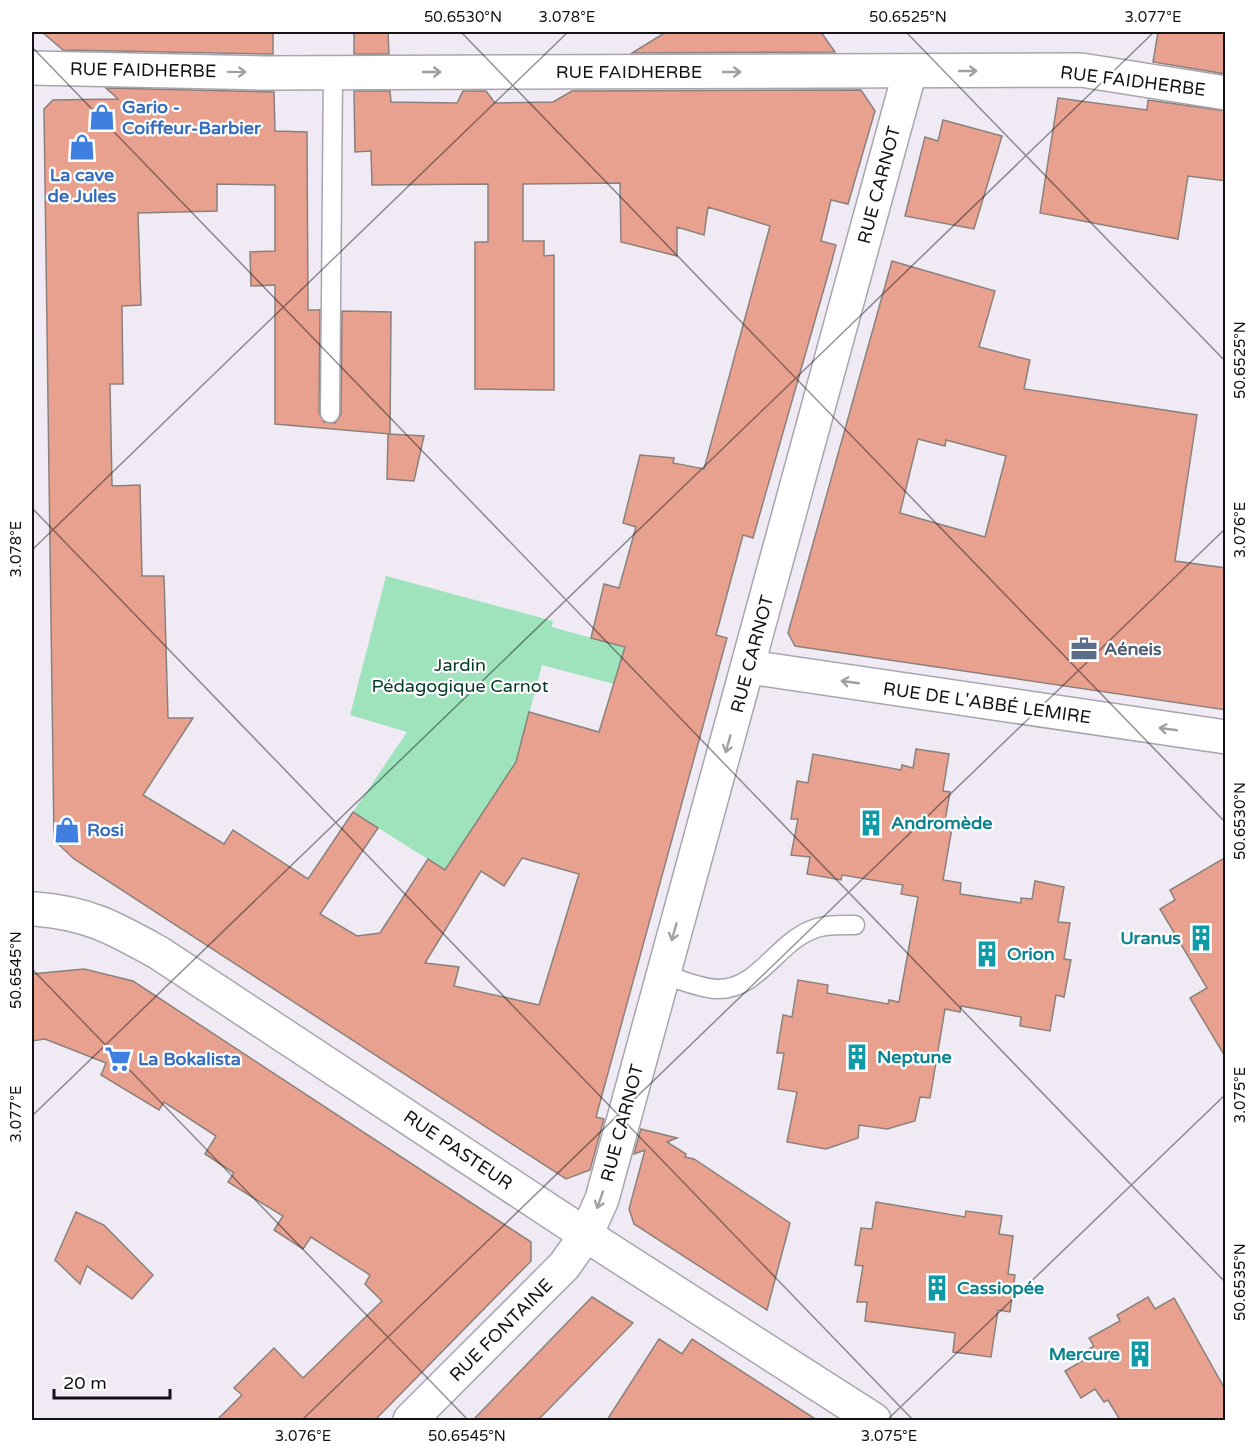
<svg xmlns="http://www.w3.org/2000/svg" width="1257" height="1452" font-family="'Varela Round',sans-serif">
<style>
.green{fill:#9ee3bc}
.building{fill:#e8a18e;stroke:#8b807c;stroke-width:1.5;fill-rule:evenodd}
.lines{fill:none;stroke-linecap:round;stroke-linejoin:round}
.lane-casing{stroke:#a9a5af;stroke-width:21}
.street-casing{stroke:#a9a5af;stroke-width:36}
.secondary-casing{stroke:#a9a5af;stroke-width:36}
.lane{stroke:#fff;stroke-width:18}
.street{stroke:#fff;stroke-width:33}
.secondary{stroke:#fff;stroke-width:33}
.oneway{stroke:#a1a0a2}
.ticks{fill:none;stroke:#141216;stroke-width:1.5;stroke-opacity:0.45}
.labels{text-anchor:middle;stroke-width:4.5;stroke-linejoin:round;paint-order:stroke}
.street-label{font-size:18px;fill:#141216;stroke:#fff}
.shop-label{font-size:18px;font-weight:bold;fill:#366cbe;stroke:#fff;text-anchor:start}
.service-label{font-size:18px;font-weight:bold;fill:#4e5e75;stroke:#fff;text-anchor:start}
.park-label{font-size:18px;fill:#003921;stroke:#fff}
.culture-label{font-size:18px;font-weight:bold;fill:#0d838f;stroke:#fff;text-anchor:start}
.neatline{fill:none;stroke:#141216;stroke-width:2}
.ticks-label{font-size:15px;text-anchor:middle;fill:#141216}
</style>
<rect width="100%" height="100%" fill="#efeaf4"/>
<polygon class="green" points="386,576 553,621 552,627 718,673 708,709 542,665 516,762 445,870 353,812 407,732 350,715"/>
<g class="building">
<polygon points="42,32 273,32 273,54 63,50"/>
<polygon points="354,32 388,32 389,54 354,54"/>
<polygon points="666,32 821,32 835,52 632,53"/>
<polygon points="1158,32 1226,32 1226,74 1153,62"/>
<path d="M106,88L274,92L275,131L307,132L308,310H320L319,413L324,422L335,423L341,414L342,311L391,312L390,434L275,424V285L251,286L250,252L275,251V185L217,184V211L138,213L141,305L122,306L123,384H110L112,486L140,485L142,576H164L168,718H193L143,795L224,844L233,830L308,879L353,812L378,828L320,914L357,936L380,933L428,859L445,870L516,762L529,712L599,732L625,647L591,638L604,584L619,588L636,527L623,523L640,455L674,458L673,463L704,469L770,226L708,207L704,235L677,227V256L621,242L620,183L523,184V241H544V256L554,255V390L475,389V242H488V184L372,185L371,151L355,152L354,91H390L391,102L457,103L463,91H486L495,103L553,102L572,91L861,90L875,111L848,204L831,200L821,241L836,245L831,264L753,538L743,535L716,635L727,638L596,1117L604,1119L590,1170L566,1179L74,859L54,840L44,109L53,100L118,99ZM522,858L579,874L539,1005L454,986L459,967L425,963L481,871L504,886Z"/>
<polygon points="1058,98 1147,110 1148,100 1226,111 1226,181 1188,176 1178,239 1040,213"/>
<polygon points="943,120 1002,136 974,229 905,216 925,137 938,141"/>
<path d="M892,261L995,291L979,347L1030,360L1024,389L1197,415L1175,561L1226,568V710L795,646L788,633ZM918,439L945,446L946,440L1006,456L985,537L900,513Z"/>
<polygon points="388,434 424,436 414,481 387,479"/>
<polygon points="916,749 949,754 943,791 950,792 944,827 952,828 943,880 961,883 960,894 1021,903 1021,898 1032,899 1035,881 1064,887 1058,922 1070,923 1064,959 1071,960 1064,997 1056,995 1050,1031 1020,1026 1021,1017 961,1006 960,1012 945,1009 930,1098 920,1097 915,1121 887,1129 859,1125 858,1138 826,1149 787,1142 797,1092 778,1089 784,1053 777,1053 783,1015 792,1017 798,980 828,985 827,993 888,1004 889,1000 899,1002 918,897 901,894 903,885 842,875 841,880 807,874 810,857 791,855 798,819 791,819 797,781 808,783 813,754 901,770 902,765 913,768"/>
<polygon points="1226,857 1226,1058 1190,998 1207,988 1160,909 1175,900 1170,890"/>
<polygon points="84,969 133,981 531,1242 531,1261 375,1420 217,1420 242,1395 234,1388 274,1348 303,1378 382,1301 365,1284 370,1275 311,1237 303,1249 274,1230 283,1216 228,1182 234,1173 205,1154 216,1136 164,1102 159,1110 101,1075 106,1063 45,1039 32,1041 32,974"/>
<polygon points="641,1129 677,1138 667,1142 686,1154 685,1157 694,1159 790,1223 767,1310 634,1224 629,1209 645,1150 634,1154"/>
<polygon points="876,1202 965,1217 966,1211 1002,1216 999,1234 1013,1236 1008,1274 1015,1275 1010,1312 998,1310 991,1357 953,1352 955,1333 865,1321 867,1302 857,1302 863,1266 855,1265 861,1228 872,1229"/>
<polygon points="76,1212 104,1225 153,1275 132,1299 87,1266 80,1284 55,1260"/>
<polygon points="592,1297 633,1323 538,1420 473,1420"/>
<polygon points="1148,1297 1155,1309 1174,1298 1226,1391 1226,1420 1120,1420 1108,1400 1104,1402 1095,1389 1081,1398 1065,1371 1089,1357 1086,1351 1094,1346 1089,1338 1120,1321 1117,1315"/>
<polygon points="659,1339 682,1354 692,1339 817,1420 607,1420"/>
</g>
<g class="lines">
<g class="lane-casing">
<g id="lane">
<polyline points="330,413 333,72"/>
<path d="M662,974C679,979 698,988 716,989C756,991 775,946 809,931C823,924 840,925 855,925"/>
</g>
</g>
<g class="street-casing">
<g id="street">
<polyline points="32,68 263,73 1081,70 1226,93"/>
<polyline points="749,667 1226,737"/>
<polyline points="410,1420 564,1266 586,1235 602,1199 910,71"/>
</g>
</g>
<g class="secondary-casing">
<path id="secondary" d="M35,909C88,913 114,928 159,953L586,1235L874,1420"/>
</g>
<use href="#lane" class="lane"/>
<use href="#street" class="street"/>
<use href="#secondary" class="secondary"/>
</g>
<defs><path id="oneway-shaft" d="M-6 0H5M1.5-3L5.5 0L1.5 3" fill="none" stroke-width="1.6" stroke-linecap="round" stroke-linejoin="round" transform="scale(1.5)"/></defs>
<g class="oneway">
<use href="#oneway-shaft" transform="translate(968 71)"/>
<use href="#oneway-shaft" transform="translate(237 72) rotate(1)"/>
<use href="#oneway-shaft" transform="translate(432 72)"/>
<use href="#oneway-shaft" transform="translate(732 72)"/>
<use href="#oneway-shaft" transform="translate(850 682) rotate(-172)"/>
<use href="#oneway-shaft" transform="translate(1168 729) rotate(-172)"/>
<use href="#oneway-shaft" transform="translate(728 744) rotate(106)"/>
<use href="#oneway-shaft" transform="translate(674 932) rotate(106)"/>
<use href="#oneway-shaft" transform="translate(600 1200) rotate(109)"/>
</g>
<path class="ticks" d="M461,32L1226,823M906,32L1226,362M32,47L1226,1283M32,508L913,1420M32,550L568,32M32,969L468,1420M32,1116L1154,32M302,1420L1226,528M887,1420L1226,1094"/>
<defs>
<g id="shop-bare" transform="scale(2.07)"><path d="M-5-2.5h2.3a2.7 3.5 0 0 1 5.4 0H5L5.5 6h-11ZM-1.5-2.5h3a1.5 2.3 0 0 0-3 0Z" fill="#3f7fe0" stroke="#fff" stroke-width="2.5" paint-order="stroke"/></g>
<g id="office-bare" transform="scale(2.07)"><path d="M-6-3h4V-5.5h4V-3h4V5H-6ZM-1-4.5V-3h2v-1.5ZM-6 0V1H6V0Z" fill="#5c6f8a" stroke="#fff" stroke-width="2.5" paint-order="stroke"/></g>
<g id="building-bare" transform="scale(2.07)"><path d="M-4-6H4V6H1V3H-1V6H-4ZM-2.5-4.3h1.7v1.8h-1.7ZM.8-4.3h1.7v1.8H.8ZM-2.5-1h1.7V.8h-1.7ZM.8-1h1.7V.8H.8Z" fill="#0f9aa8" stroke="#fff" stroke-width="2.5" paint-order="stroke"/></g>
<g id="supermarket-bare" transform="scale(2.07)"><path d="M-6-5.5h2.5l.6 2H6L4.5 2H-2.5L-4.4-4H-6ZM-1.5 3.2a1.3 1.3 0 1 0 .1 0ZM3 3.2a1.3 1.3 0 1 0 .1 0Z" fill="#3f7fe0" stroke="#fff" stroke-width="2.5" paint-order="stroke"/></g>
</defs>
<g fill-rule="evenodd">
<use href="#shop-bare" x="102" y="117"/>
<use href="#shop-bare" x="82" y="147"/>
<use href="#office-bare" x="1084" y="649"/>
<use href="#building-bare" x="871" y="823"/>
<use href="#shop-bare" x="67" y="830"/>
<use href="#building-bare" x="1201" y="938"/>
<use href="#building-bare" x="987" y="954"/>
<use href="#building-bare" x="857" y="1057"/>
<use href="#supermarket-bare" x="118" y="1059"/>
<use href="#building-bare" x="937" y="1288"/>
<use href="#building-bare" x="1140" y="1354"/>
</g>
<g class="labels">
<g class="street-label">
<text transform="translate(143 70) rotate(1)" y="6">RUE FAIDHERBE</text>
<text x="629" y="78">RUE FAIDHERBE</text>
<text transform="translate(1133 81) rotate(7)" y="6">RUE FAIDHERBE</text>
<text transform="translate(879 185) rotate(-75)" y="6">RUE CARNOT</text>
<text transform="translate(752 654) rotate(-75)" y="6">RUE CARNOT</text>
<text transform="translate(987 703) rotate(8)" y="6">RUE DE L'ABBÉ LEMIRE</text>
<text transform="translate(622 1123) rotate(-75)" y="6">RUE CARNOT</text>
<text transform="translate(458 1150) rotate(34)" y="6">RUE PASTEUR</text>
<text transform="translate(501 1330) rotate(-45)" y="6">RUE FONTAINE</text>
</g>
<g class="shop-label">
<text x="122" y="113">Gario -<tspan x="122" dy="21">Coiffeur-Barbier</tspan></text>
<text x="82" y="181" text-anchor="middle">La cave<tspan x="82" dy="21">de Jules</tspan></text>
<text x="87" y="836">Rosi</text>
<text x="138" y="1065">La Bokalista</text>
</g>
<g class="service-label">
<text x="1104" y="655">Aéneis</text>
</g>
<g class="park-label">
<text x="460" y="671">Jardin<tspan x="460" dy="21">Pédagogique Carnot</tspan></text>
</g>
<g class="culture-label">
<text x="891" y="829">Andromède</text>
<text x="1181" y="944" text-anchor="end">Uranus</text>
<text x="1007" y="960">Orion</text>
<text x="877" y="1063">Neptune</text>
<text x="957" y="1294">Cassiopée</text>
<text x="1120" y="1360" text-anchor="end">Mercure</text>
</g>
</g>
<rect width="1257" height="1452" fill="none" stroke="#ffffff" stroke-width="66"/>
<path d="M54 1389v9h116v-9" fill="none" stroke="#141216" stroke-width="3"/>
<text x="63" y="1389" font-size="18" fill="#141216" stroke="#ffffff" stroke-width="4.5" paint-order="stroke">20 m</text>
<rect x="33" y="33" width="1191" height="1386" class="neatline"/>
<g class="ticks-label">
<text x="463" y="22">50.6530°N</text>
<text x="567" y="22">3.078°E</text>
<text x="908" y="22">50.6525°N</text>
<text x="1153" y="22">3.077°E</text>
<text transform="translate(1240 360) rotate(-90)" y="5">50.6525°N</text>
<text transform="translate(1240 530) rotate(-90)" y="5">3.076°E</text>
<text transform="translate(16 549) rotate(-90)" y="5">3.078°E</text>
<text transform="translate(1240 821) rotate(-90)" y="5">50.6530°N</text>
<text transform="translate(16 970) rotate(-90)" y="5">50.6545°N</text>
<text transform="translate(1240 1095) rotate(-90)" y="5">3.075°E</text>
<text transform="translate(16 1114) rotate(-90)" y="5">3.077°E</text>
<text transform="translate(1240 1282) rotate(-90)" y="5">50.6535°N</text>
<text x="303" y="1441">3.076°E</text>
<text x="467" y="1441">50.6545°N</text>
<text x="889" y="1441">3.075°E</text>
</g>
</svg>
